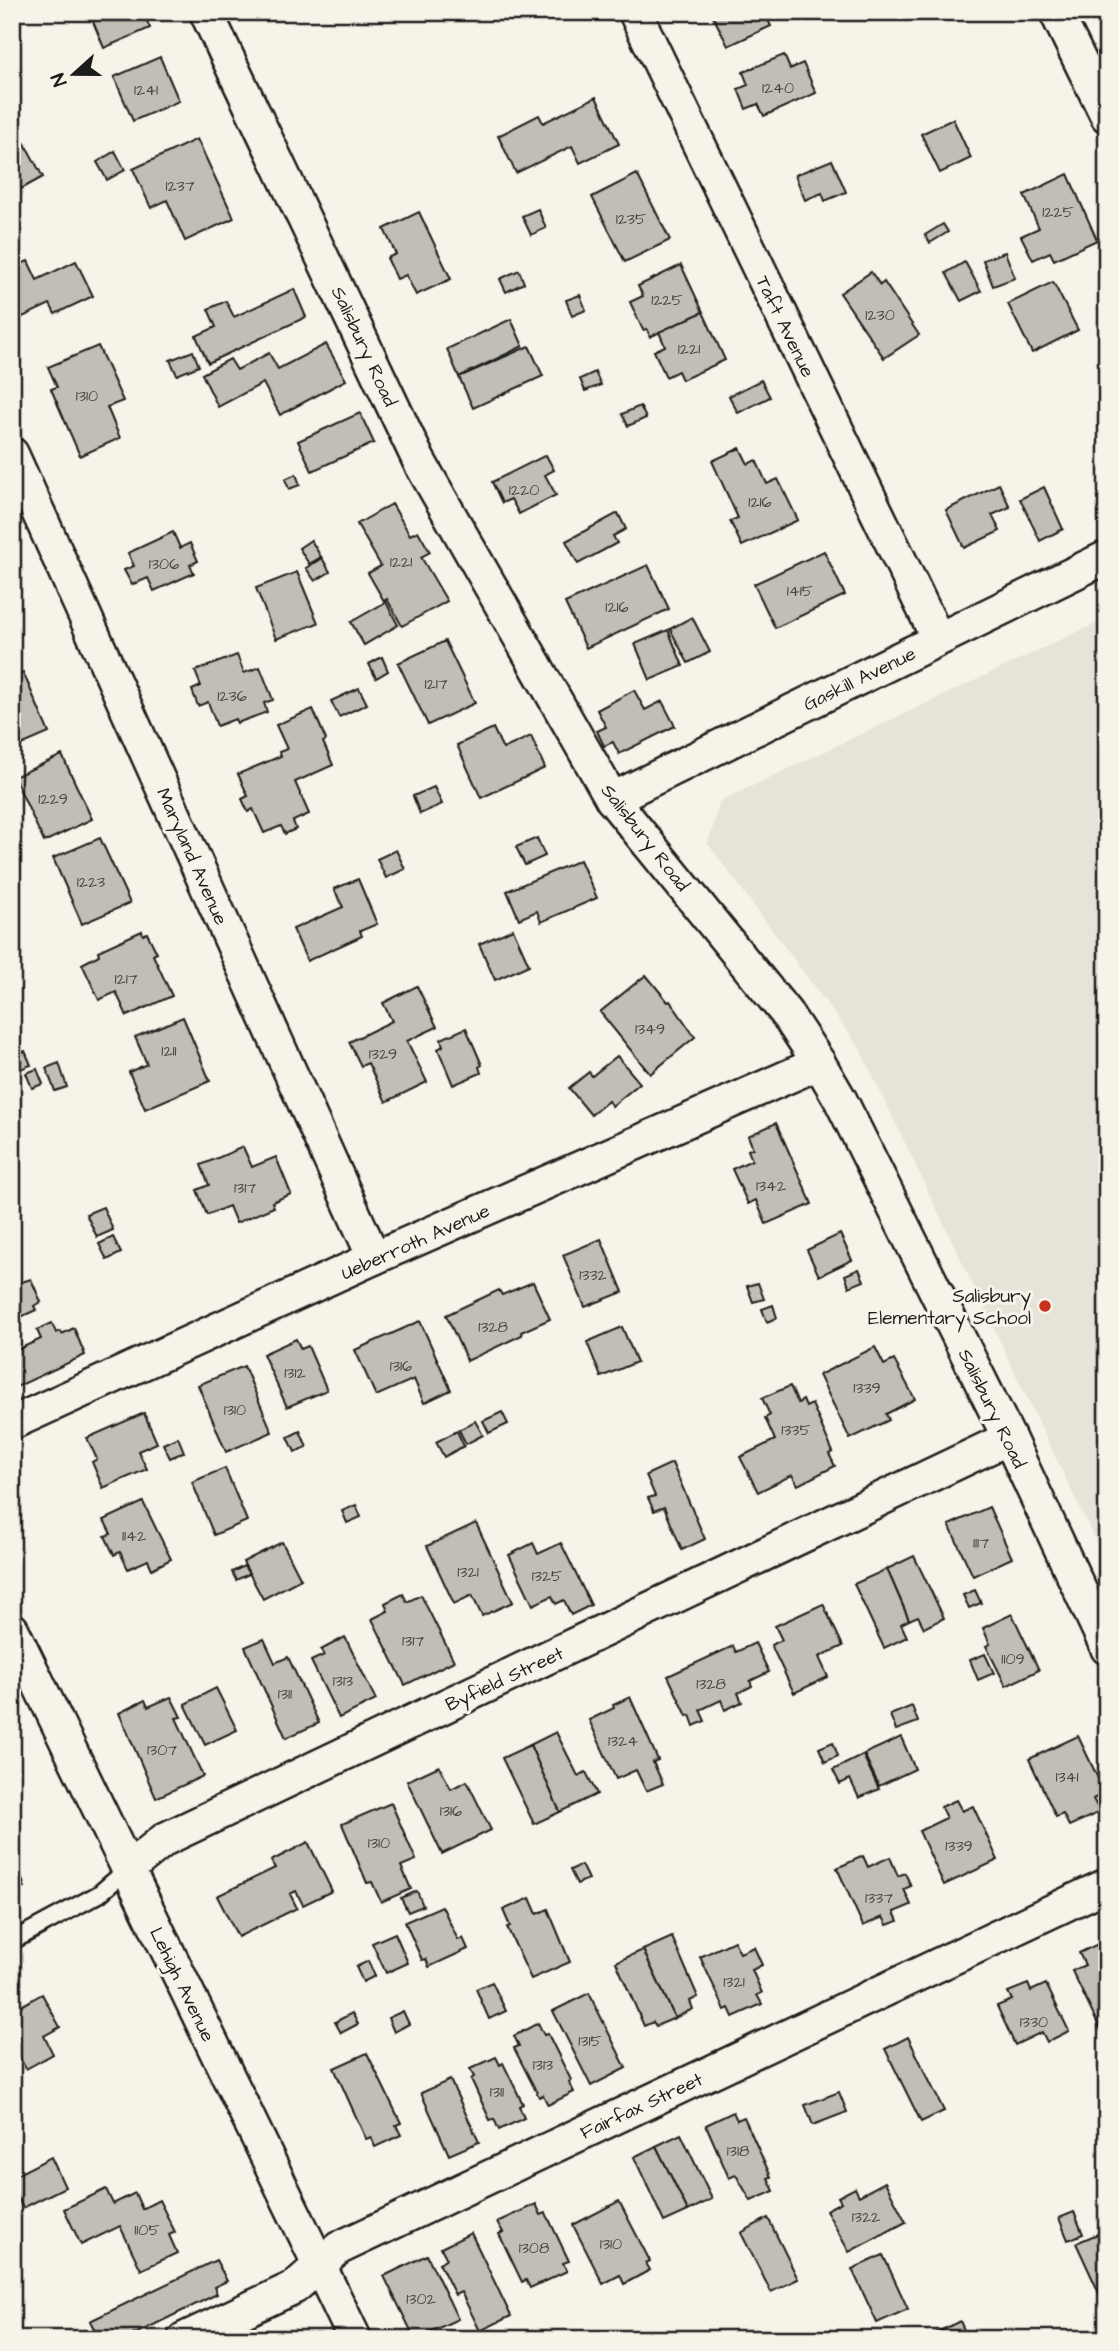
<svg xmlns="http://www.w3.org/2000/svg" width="1119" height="2351" font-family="'Architects Daughter',sans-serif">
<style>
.built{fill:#e6e3d9}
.building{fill:#c0beb5;stroke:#1c1c1c;stroke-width:2}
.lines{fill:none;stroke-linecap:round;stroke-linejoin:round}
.service-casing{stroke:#1c1c1c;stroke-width:21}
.minor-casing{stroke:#1c1c1c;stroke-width:37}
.service{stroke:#f7f3e8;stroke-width:16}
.minor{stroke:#f7f3e8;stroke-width:32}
.poi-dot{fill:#c8321e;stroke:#f7f3e8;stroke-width:2.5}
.labels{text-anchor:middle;stroke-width:6;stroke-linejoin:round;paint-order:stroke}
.number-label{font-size:16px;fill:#454442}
.street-label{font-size:19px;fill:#1c1c1c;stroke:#f7f3e8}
.poi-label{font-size:19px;fill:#1c1c1c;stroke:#f7f3e8;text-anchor:end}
</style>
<rect width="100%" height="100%" fill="#f7f3e8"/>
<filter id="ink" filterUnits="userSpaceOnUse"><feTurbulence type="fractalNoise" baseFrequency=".0143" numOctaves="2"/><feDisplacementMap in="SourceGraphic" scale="14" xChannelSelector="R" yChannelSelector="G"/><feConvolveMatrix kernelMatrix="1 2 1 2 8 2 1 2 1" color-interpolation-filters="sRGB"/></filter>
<g filter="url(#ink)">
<polygon class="built" points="1107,618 1107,1565 859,1047 708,844 720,801"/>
<g class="building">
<polygon points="89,12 143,12 150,28 104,48"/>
<polygon points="711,12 764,12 771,26 728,46"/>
<polygon points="784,55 790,69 803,63 816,93 764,116 758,104 746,109 738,89 748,85 743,72"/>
<polygon points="160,57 179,101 133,121 114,77"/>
<polygon points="596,97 619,144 580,163 572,146 516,173 498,136 539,115 543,123"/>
<polygon points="953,119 971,158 940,173 921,134"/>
<polygon points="12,120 43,177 12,194"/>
<polygon points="197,139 234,218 185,241 167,200 151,208 133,169"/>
<polygon points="115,151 125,170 107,180 97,162"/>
<polygon points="832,160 846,192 825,201 822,193 805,200 795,175"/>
<polygon points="637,174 670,240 625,262 592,197"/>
<polygon points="1068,174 1097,240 1054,260 1050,252 1033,260 1021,236 1039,228 1024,195"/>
<polygon points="538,209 546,228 531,235 522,216"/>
<polygon points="419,212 451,279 416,295 406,275 397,279 387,258 396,254 384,229"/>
<polygon points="943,224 948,232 930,243 925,235"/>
<polygon points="1005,252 1015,278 993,286 983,260"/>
<polygon points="28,261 37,280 76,261 93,296 55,314 50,304 12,322 12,268"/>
<polygon points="965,262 981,291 961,301 946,273"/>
<polygon points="681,265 703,312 650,337 647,329 643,330 630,302 643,296 638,286"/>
<polygon points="519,270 524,283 506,292 500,279"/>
<polygon points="871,272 880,285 884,282 919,335 884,358 840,293"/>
<polygon points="1053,282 1078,330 1032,353 1008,304"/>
<polygon points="294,289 306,317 208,363 196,336 216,327 208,309 226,301 234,317"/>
<polygon points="580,295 586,310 572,316 566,300"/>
<polygon points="703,312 725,360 682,380 678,371 666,377 654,351 665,346 659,332"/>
<polygon points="511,319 523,346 459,377 447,349"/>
<polygon points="326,344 346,380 280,415 263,383 218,407 202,374 230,359 237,370 269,353 278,369"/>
<polygon points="98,346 123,401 107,407 120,438 80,456 51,389 57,387 48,367"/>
<polygon points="529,346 543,376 473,408 459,377"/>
<polygon points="193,351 199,366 177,375 170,360"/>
<polygon points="595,372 601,385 585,391 580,379"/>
<polygon points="761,380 770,397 738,413 729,396"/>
<polygon points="640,406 646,418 628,426 622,414"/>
<polygon points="360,413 374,443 312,471 298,441"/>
<polygon points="740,448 748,464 756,460 767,484 778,479 798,520 742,546 730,521 738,518 712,461"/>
<polygon points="546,455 554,470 545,475 556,495 519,514 511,499 502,503 492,482"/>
<polygon points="296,474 300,485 289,489 285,479"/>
<polygon points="999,484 1010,507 992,515 1000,531 964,548 946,510"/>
<polygon points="1044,487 1063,529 1040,541 1020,499"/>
<polygon points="392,504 410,535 418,531 430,552 421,557 447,601 402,626 387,599 384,601 368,573 381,566 357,524"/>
<polygon points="618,513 626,529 613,536 617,543 578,564 566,541"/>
<polygon points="173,532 180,548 190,543 198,561 190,565 194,573 154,591 148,578 132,585 124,570 134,566 128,553"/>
<polygon points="311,540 321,557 309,564 299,548"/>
<polygon points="824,551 845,595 775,628 754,584"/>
<polygon points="322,558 330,572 315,581 306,568"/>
<polygon points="648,565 669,609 586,648 565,603"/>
<polygon points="297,572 318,623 276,639 256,588"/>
<polygon points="386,602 398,625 364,645 351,622"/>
<polygon points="692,617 710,652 688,663 670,629"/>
<polygon points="668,630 683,666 650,680 635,644"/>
<polygon points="445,641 475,703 428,725 398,663"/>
<polygon points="237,655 244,673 260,667 273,700 264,703 267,712 237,723 235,719 217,726 208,702 198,706 192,690 201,686 195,671"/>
<polygon points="382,657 388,671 376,678 369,664"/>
<polygon points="23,672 49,733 12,749 12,677"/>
<polygon points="359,688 367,704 339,717 331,701"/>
<polygon points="634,690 645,710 662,701 675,726 619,754 613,742 604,746 597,731 606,727 597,710"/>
<polygon points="313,709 326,740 323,742 333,765 295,782 309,814 293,821 296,829 285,834 281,826 264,833 253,809 248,812 242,799 248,796 238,774 281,756 279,752 287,749 276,725"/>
<polygon points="493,728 503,749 531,736 545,768 481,798 457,745"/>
<polygon points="62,755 92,819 44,842 14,777"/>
<polygon points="434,787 442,804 420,814 413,796"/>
<polygon points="100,838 130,903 82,924 53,858"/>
<polygon points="537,838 545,856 525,865 516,847"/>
<polygon points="396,850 405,869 386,878 377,859"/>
<polygon points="580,860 597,898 541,922 537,911 519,919 507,891"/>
<polygon points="358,879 377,924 360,931 362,936 307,961 293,929 343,907 334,889"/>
<polygon points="513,929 529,965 495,980 479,944"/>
<polygon points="142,931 143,935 147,933 157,953 153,955 172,996 127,1016 116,992 99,1000 82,964 99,955 98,951"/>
<polygon points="646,975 668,1002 670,1001 695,1037 650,1074 600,1012"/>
<polygon points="417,986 437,1027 407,1041 427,1082 386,1102 368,1063 361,1066 349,1042 392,1021 383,1003"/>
<polygon points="183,1017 210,1081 145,1109 129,1072 147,1064 135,1037"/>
<polygon points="466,1028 482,1065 479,1067 481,1073 453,1085 438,1049 443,1046 441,1039"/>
<polygon points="25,1051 31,1065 12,1072 12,1056"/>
<polygon points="617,1056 640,1083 612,1106 608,1101 591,1115 569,1088 589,1072 592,1076"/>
<polygon points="59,1063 67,1087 55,1091 46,1068"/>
<polygon points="37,1069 43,1084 32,1088 26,1073"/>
<polygon points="776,1123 812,1204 766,1224 756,1200 748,1204 732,1169 752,1160 748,1150 753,1148 748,1136"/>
<polygon points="243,1147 252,1167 276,1157 291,1194 272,1202 274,1207 236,1223 229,1206 207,1215 197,1190 209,1185 201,1165"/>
<polygon points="103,1207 113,1230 97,1237 86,1214"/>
<polygon points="840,1234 852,1260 819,1276 807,1250"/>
<polygon points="113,1237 121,1253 107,1260 99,1244"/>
<polygon points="601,1239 623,1292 585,1307 563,1255"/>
<polygon points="859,1269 864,1281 849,1287 845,1275"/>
<polygon points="31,1279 41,1302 34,1306 36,1310 12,1321 12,1285"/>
<polygon points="533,1282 550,1319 521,1332 522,1335 467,1361 446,1315 499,1290 502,1295"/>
<polygon points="758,1283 764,1299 753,1302 747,1286"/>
<polygon points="773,1305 777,1318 767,1322 762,1309"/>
<polygon points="420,1321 451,1390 424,1403 414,1379 376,1396 355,1350"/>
<polygon points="52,1323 56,1333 61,1331 62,1334 74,1328 85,1355 12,1389 12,1352 41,1339 37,1330"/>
<polygon points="622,1327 637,1362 601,1377 587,1342"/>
<polygon points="296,1339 301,1349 308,1346 327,1390 287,1407 263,1354"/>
<polygon points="875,1347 884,1365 894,1360 915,1399 886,1414 889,1420 850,1439 819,1375"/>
<polygon points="244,1366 272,1432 226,1452 198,1385"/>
<polygon points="790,1386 798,1403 803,1400 806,1407 812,1404 833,1452 829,1454 835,1466 798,1485 792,1475 758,1492 740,1457 775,1440 765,1418 770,1415 762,1398"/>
<polygon points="502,1412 508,1424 489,1433 483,1421"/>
<polygon points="144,1413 157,1443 138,1451 147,1469 103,1488 92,1462 97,1459 87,1438"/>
<polygon points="475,1421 483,1435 466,1444 459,1430"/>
<polygon points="300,1431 307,1447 295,1452 288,1437"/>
<polygon points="457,1431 464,1446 444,1457 436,1442"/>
<polygon points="178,1437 184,1452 170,1458 163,1444"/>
<polygon points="672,1463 705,1539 682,1550 664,1507 654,1511 648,1498 655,1496 646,1475"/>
<polygon points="225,1468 247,1521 214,1535 192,1482"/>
<polygon points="143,1502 171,1559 152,1569 148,1560 128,1569 120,1552 114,1555 105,1536 111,1534 104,1520"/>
<polygon points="356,1505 361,1517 347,1523 342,1511"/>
<polygon points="989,1507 1012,1558 973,1576 949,1525"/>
<polygon points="476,1523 513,1602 482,1616 472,1595 454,1604 427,1546"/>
<polygon points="282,1542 301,1579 263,1599 243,1562"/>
<polygon points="533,1543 538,1554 561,1543 591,1605 571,1615 564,1600 556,1604 552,1596 533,1605 509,1555"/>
<polygon points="914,1556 944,1618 924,1628 918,1616 909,1620 887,1569"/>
<polygon points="244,1566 249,1574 236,1580 232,1572"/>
<polygon points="887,1569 909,1620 901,1624 907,1637 884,1648 854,1584"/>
<polygon points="975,1590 981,1603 969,1608 963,1595"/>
<polygon points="403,1594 407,1602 421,1595 454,1661 405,1685 372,1619 388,1611 385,1603"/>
<polygon points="823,1604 843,1646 819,1657 828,1677 794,1693 771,1645 782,1640 775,1626"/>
<polygon points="1012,1614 1039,1670 1006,1686 986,1646 990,1644 983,1628"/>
<polygon points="345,1637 376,1700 339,1718 311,1661 324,1655 321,1650"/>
<polygon points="264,1639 275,1663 288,1657 319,1723 286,1738 245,1647"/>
<polygon points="755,1643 769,1672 750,1681 752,1686 738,1693 742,1702 725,1710 721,1700 700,1710 705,1721 694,1726 690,1715 687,1716 668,1676 733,1646 736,1652"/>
<polygon points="985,1654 994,1673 978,1680 970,1660"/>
<polygon points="216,1688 237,1730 205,1745 185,1704"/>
<polygon points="171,1697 181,1717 176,1718 203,1776 156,1798 119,1713 145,1700 148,1707"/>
<polygon points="630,1697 658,1760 653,1762 663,1784 646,1791 636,1770 616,1779 589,1720 614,1708 613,1705"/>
<polygon points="912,1706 918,1722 896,1730 890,1715"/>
<polygon points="556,1732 578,1776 586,1772 597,1794 560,1812 530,1745"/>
<polygon points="1078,1736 1105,1793 1093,1799 1100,1812 1069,1826 1063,1814 1056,1817 1029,1759"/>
<polygon points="901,1737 915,1769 879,1786 864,1754"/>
<polygon points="833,1742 838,1756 825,1762 819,1748"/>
<polygon points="530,1745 560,1812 534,1824 502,1758"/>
<polygon points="863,1755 879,1789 859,1798 850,1779 840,1784 833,1770"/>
<polygon points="439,1766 451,1789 467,1781 491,1830 442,1854 407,1781"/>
<polygon points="956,1800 962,1811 973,1806 998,1860 944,1885 919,1831 946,1818 941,1807"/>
<polygon points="391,1803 416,1860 401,1866 411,1889 381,1902 372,1882 367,1883 342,1824"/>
<polygon points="308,1842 332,1891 303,1905 296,1891 290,1894 297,1908 238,1937 217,1896 275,1868 271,1861"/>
<polygon points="12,1849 25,1888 12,1893"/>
<polygon points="863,1856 868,1867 890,1857 898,1876 905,1873 911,1886 904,1889 911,1905 894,1912 898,1921 887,1925 883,1917 863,1926 837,1868"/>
<polygon points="581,1865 588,1879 577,1884 570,1870"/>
<polygon points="417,1891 423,1906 408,1912 401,1898"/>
<polygon points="530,1898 537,1914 548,1909 570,1962 531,1979 507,1927 510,1926 503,1910"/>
<polygon points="442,1906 458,1940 463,1938 468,1949 429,1967 426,1959 422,1960 405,1922"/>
<polygon points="395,1933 408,1963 386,1973 372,1943"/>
<polygon points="672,1937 698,1997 690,2001 693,2009 675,2018 643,1950"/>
<polygon points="734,1941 740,1953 754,1947 762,1965 752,1970 762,1993 757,1995 762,2004 733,2017 729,2008 725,2010 700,1957"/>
<polygon points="1102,1942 1107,1952 1107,2028 1101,2031 1072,1971 1085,1965 1079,1953"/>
<polygon points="643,1950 675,2018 656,2026 653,2022 644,2026 616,1962"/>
<polygon points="368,1961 375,1976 363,1982 356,1967"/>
<polygon points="492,1982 506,2011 489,2019 476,1989"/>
<polygon points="1028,1984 1031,1991 1046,1984 1069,2031 1047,2042 1042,2032 1015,2045 997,2006 1012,2000 1008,1992"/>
<polygon points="589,1993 626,2068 591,2086 553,2011"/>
<polygon points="42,1994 60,2027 44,2036 53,2054 26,2069 17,2053 12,2055 12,2011"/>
<polygon points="403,2011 409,2024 394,2032 388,2018"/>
<polygon points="352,2013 358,2024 341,2033 335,2022"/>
<polygon points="538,2023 544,2035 548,2034 571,2080 569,2082 574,2092 548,2105 543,2095 539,2097 514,2048 519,2046 514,2036"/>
<polygon points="908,2037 944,2111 921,2122 885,2049"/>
<polygon points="367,2053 401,2123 396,2125 401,2135 375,2147 371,2137 366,2139 334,2068"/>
<polygon points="496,2057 500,2065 503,2063 523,2104 519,2106 524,2118 499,2130 494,2119 490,2120 471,2079 474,2077 470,2069"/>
<polygon points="450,2080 479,2142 449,2155 421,2093"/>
<polygon points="839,2092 847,2112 813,2125 805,2105"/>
<polygon points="733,2112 737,2120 744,2117 771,2177 768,2178 774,2191 751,2201 736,2175 729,2178 706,2125"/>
<polygon points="681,2134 712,2199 688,2211 656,2146"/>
<polygon points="656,2146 688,2211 664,2222 634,2157"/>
<polygon points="51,2157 65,2187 23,2208 12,2187 12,2177"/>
<polygon points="885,2182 906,2222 849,2252 826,2210 841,2202 838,2197 855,2188 859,2196"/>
<polygon points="106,2189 113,2204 135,2193 142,2209 159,2200 175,2232 169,2235 177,2253 141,2270 120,2226 81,2245 64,2209"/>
<polygon points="619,2201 650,2261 646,2263 650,2270 624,2284 620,2275 603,2284 573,2225"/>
<polygon points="536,2204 541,2215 546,2213 569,2261 563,2263 567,2271 530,2288 526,2280 522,2282 499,2234 503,2232 497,2222"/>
<polygon points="1074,2212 1083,2234 1068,2240 1059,2218"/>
<polygon points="768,2218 798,2279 771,2292 741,2233"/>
<polygon points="1107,2230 1107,2307 1106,2308 1076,2243"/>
<polygon points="471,2233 511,2316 480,2331 461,2292 455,2295 439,2263 447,2259 441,2248"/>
<polygon points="427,2255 458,2319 415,2339 384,2276"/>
<polygon points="883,2255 908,2309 877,2323 852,2269"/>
<polygon points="216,2260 227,2281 214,2287 217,2294 125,2339 99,2339 90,2321"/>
<polygon points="960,2321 968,2339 923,2339"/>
</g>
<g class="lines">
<g class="service-casing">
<polyline id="service" points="12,1941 99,1894 128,1869"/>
</g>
<g class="minor-casing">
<g id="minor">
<polyline points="206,12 419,461 612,799 786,1013 819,1063 840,1099 1009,1438 1107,1648"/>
<polyline points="635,12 938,639"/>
<polyline points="1056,12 1107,116"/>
<polyline points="12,454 374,1258"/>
<polyline points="612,799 1107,557"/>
<polyline points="12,1423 374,1258 819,1063"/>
<polyline points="12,1629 355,2339"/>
<polyline points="128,1869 165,1839 1009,1438"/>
<polyline points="184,2339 295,2287 339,2248 1107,1885"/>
</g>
</g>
<use href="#service" class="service"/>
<use href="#minor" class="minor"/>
</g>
</g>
<circle class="poi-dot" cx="1045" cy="1306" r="7"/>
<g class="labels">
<g class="number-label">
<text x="778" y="93">1240</text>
<text x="146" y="95">1241</text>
<text x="180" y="191">1237</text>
<text x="1058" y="217">1225</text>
<text x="631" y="224">1235</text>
<text x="667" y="305">1225</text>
<text x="880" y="320">1230</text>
<text x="689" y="354">1221</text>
<text x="87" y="401">1310</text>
<text x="524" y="495">1220</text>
<text x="760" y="507">1216</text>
<text x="401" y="567">1221</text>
<text x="164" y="569">1306</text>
<text x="800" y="596">1415</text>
<text x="617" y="612">1216</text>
<text x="436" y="689">1217</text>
<text x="232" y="701">1236</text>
<text x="53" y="804">1229</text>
<text x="91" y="887">1223</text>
<text x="126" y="984">1217</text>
<text x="650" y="1034">1349</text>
<text x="169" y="1056">1211</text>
<text x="383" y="1059">1329</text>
<text x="771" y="1191">1342</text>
<text x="245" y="1193">1317</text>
<text x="593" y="1280">1332</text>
<text x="493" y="1332">1328</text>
<text x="401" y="1371">1316</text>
<text x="295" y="1378">1312</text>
<text x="867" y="1393">1339</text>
<text x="235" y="1415">1310</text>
<text x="796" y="1435">1335</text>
<text x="134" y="1541">1142</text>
<text x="981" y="1548">1117</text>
<text x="468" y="1577">1321</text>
<text x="547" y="1581">1325</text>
<text x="413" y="1646">1317</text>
<text x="1013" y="1664">1109</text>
<text x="343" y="1686">1313</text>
<text x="711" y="1689">1328</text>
<text x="285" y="1699">1311</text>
<text x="623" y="1746">1324</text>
<text x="162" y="1755">1307</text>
<text x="1067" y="1782">1341</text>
<text x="451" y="1816">1316</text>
<text x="379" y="1848">1310</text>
<text x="959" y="1851">1339</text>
<text x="879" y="1903">1337</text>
<text x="734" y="1987">1321</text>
<text x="1034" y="2027">1330</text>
<text x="590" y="2046">1315</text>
<text x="543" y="2070">1313</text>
<text x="497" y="2097">1311</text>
<text x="738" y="2156">1318</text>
<text x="866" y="2222">1322</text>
<text x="147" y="2235">1105</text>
<text x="611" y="2249">1310</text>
<text x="534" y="2253">1308</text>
<text x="421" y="2304">1302</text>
</g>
<g class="street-label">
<text transform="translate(786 326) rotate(64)" y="7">Taft Avenue</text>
<text transform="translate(365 346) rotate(65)" y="7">Salisbury Road</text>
<text transform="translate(859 678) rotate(-26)" y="7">Gaskill Avenue</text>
<text transform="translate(646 837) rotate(52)" y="7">Salisbury Road</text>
<text transform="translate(193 856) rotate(66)" y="7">Maryland Avenue</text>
<text transform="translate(415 1241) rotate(-24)" y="7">Ueberroth Avenue</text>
<text transform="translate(993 1408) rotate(64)" y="7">Salisbury Road</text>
<text transform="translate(504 1678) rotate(-25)" y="7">Byfield Street</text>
<text transform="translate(183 1984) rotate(64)" y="7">Lehigh Avenue</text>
<text transform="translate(641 2105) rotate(-25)" y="7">Fairfax Street</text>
</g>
<g class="poi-label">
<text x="1031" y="1302">Salisbury<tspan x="1031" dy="22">Elementary School</tspan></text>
</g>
</g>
<rect width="1119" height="2351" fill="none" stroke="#f7f3e8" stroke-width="42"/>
<rect x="21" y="21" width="1077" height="2309" fill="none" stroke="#1c1c1c" stroke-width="2.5" filter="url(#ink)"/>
<g transform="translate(74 74) rotate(249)" stroke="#f7f3e8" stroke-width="5" paint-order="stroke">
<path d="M0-5L12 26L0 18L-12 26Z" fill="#1c1c1c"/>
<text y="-10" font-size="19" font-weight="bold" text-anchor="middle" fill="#1c1c1c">N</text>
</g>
</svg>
